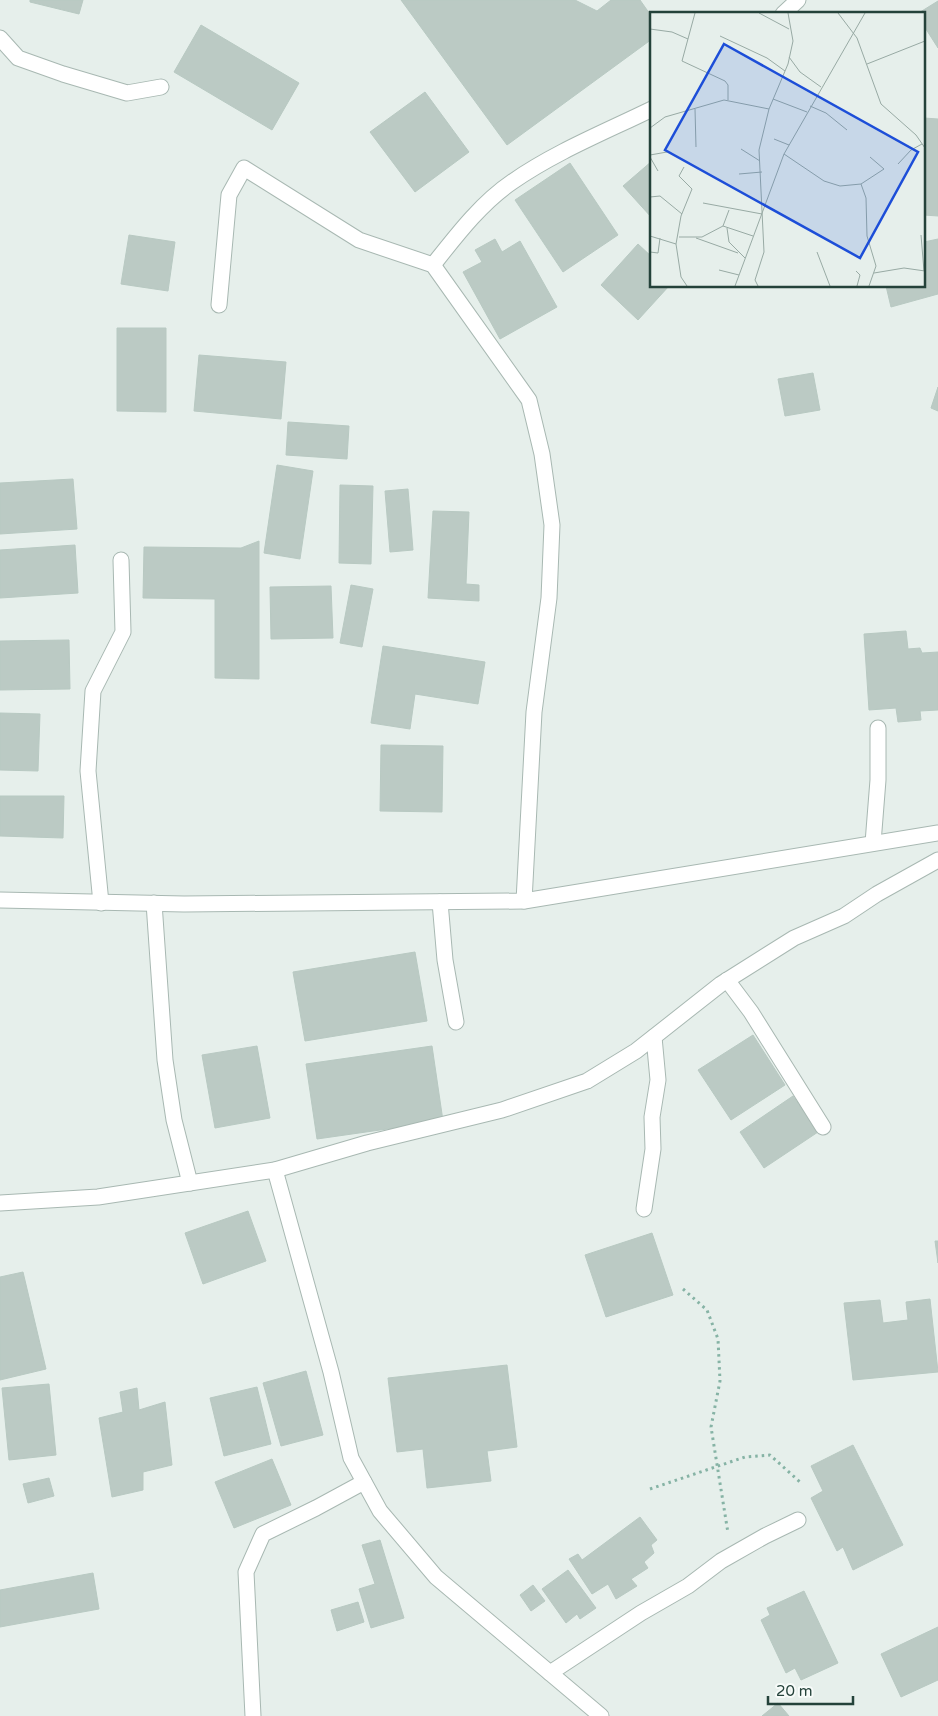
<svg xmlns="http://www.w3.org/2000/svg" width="938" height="1716" font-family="'Varela Round',sans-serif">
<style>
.building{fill:#bbcac4;stroke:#b8c9c2}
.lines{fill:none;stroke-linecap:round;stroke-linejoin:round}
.minor-casing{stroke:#a8b8b2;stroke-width:17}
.path{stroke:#86b3a5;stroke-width:3;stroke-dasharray:2.5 4;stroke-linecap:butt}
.minor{stroke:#fff;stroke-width:15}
.inset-road{fill:none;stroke:#98aaa4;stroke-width:1}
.view{fill:#1d4ed8;fill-opacity:0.15;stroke:#1d4ed8;stroke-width:2.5}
.inset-edge{fill:none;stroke:#24423a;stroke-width:2.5}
</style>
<rect width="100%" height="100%" fill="#e6efeb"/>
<g class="building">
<polygon points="30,0 83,0 79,14 30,2"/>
<polygon points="401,0 575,0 597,11 611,0 640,0 652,17 652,39 507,145"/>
<polygon points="938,1 938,48 924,26 924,14 917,14"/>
<polygon points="201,25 299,83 272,130 174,72"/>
<polygon points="425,92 469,152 415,192 370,132"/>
<polygon points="924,118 938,119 938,216 924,215"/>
<polygon points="652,161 652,218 623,186"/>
<polygon points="570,163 618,235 563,272 515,200"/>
<polygon points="129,235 175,242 168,291 121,284"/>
<polygon points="495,239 502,252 520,241 557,307 500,339 463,272 482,262 475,250"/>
<polygon points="938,239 938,294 891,307 886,286 924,286 924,242"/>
<polygon points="638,244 652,257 652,286 669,286 638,320 601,285"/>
<polygon points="117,328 166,328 166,412 117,411"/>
<polygon points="199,355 286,362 281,419 194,411"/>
<polygon points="813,373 820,410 785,416 778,379"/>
<polygon points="938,387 938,411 931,408"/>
<polygon points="288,422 349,426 347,459 286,455"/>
<polygon points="277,465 313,471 300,559 264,553"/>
<polygon points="73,479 77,529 0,534 0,483"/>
<polygon points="340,485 373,486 371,564 339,563"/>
<polygon points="408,489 413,550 390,552 385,491"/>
<polygon points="433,511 469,512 466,584 479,585 479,601 428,598"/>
<polygon points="259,541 259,679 215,678 215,599 143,598 144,547 241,548"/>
<polygon points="75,545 78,593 0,598 0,550"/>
<polygon points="351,585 373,589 362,647 340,643"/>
<polygon points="331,586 333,638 271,639 270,587"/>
<polygon points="906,631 908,649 920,648 922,653 938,652 938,710 920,711 921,720 898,722 896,708 869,710 864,634"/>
<polygon points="69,640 70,689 0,690 0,641"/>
<polygon points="383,646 485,662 478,704 415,694 410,729 371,723"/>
<polygon points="0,713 40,714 38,771 0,770"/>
<polygon points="381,745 443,746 442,812 380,811"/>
<polygon points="0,796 64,796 63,838 0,836"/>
<polygon points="415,952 427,1021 305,1041 293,972"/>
<polygon points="753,1035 785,1085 731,1120 698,1070"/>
<polygon points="257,1046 270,1118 215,1128 202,1055"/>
<polygon points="432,1046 443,1121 317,1139 306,1064"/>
<polygon points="793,1096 818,1132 764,1168 740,1132"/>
<polygon points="248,1211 266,1261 203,1284 185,1233"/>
<polygon points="652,1233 673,1295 606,1317 585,1255"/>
<polygon points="935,1241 938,1241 938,1263"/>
<polygon points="23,1272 46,1369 0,1380 0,1277"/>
<polygon points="930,1299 938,1372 853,1380 844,1303 880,1300 883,1323 908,1320 906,1302"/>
<polygon points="507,1365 517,1447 487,1451 491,1481 427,1488 423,1449 397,1452 388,1378"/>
<polygon points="306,1371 323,1435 281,1446 263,1383"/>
<polygon points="49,1384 56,1455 9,1460 2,1388"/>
<polygon points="257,1387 271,1444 224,1456 210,1398"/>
<polygon points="137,1388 139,1410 165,1402 172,1465 143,1472 143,1490 112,1497 99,1418 123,1412 120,1392"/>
<polygon points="853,1445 903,1545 853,1570 843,1547 837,1551 811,1498 823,1491 811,1466"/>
<polygon points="272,1459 291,1505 234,1528 215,1482"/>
<polygon points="49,1478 54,1496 28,1503 23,1484"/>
<polygon points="640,1517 657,1540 651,1545 654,1553 644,1562 648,1568 631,1579 637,1586 616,1599 608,1584 592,1594 569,1559 578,1554 582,1560"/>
<polygon points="380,1540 404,1618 371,1628 359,1589 375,1584 362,1545"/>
<polygon points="568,1570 596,1608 580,1619 577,1614 566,1623 542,1589"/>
<polygon points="93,1573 99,1609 0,1627 0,1590"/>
<polygon points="533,1585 545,1601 531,1611 520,1595"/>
<polygon points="804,1591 838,1663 801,1680 795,1668 786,1673 761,1620 770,1615 767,1608"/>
<polygon points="358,1602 364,1622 337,1631 331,1610"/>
<polygon points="938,1627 938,1680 901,1697 881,1654"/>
<polygon points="778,1703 789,1716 762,1716"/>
</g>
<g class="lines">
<g class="minor-casing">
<g id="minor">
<polyline points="783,14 798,0"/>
<polyline points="0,38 18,58 63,74 127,93 161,87"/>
<path d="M433,265C456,236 481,203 512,182C555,152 605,132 652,109"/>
<polyline points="219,305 229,195 244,168 359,240 433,265 529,400 542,454 552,525 549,598 534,712 524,901"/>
<polyline points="873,843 878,780 878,728"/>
<polyline points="0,900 184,904 524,901 938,833"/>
<polyline points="440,902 445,960 456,1022"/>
<polyline points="101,903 88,771 93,691 123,632 121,560"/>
<polyline points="154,903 165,1060 174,1120 190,1183"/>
<polyline points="727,980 751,1012 823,1127"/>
<polyline points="275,1170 331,1372 351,1458 380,1511 436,1577 601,1716"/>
<polyline points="0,1203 98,1197 275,1170 367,1143 502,1110 587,1081 636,1051 721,984 794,938 844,916 877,894 938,860"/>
<polyline points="644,1209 653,1149 652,1117 658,1080 654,1037"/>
<polyline points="550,1673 641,1613 688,1586 721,1561 765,1536 798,1520"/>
<polyline points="253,1716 246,1572 263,1534 316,1508 364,1482"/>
</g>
</g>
<g class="path">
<polyline points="683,1289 707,1310 718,1339 720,1381 711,1427 728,1533"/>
<polyline points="650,1489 745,1457 770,1455 800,1482"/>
</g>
<use href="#minor" class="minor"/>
</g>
<g transform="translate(650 12)">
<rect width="275" height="275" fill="#e6efeb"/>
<path class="inset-road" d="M45,1L32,49L75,69L78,73V88M109,1L139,17M188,1L207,26L231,92L266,123L275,136M0,17L22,20L38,27M70,24L117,46L135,59M139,45L150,60L171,75M217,52L275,29M123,87L157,100M160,94L176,101L197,118M45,97L46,135M0,116L15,105L74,88L119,97M124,127L139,133M91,137L110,149M134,142L174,169L190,174L211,172L234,157L220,145M0,143L17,140M0,145L8,159M248,152L261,138L272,132M89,162L112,160M211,172L216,186L217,224L226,254L219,274M0,185L10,184L32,202M53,191L112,202M73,214L79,198M77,216L79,230L95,246M271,223L274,259M0,224L26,232L31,265L37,274M29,225H52L73,214L103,224M46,226L88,241M26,232L31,204L42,177L29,164L34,155M0,240L8,241L10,226M167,240L180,274M69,258L89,263M206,259L210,263L207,274M224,261L254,256L275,259M85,274L134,142L215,1M108,274L105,268L114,240L109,138L119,97L138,52L143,29L138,1"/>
<path class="view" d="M74,32L268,140L210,246L15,138Z"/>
<rect width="275" height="275" class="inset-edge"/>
</g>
<path d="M768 1696v8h85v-8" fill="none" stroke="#24423a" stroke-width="2.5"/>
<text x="776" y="1696" font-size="15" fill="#24423a" stroke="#f7fbf9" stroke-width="4" paint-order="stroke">20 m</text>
</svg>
